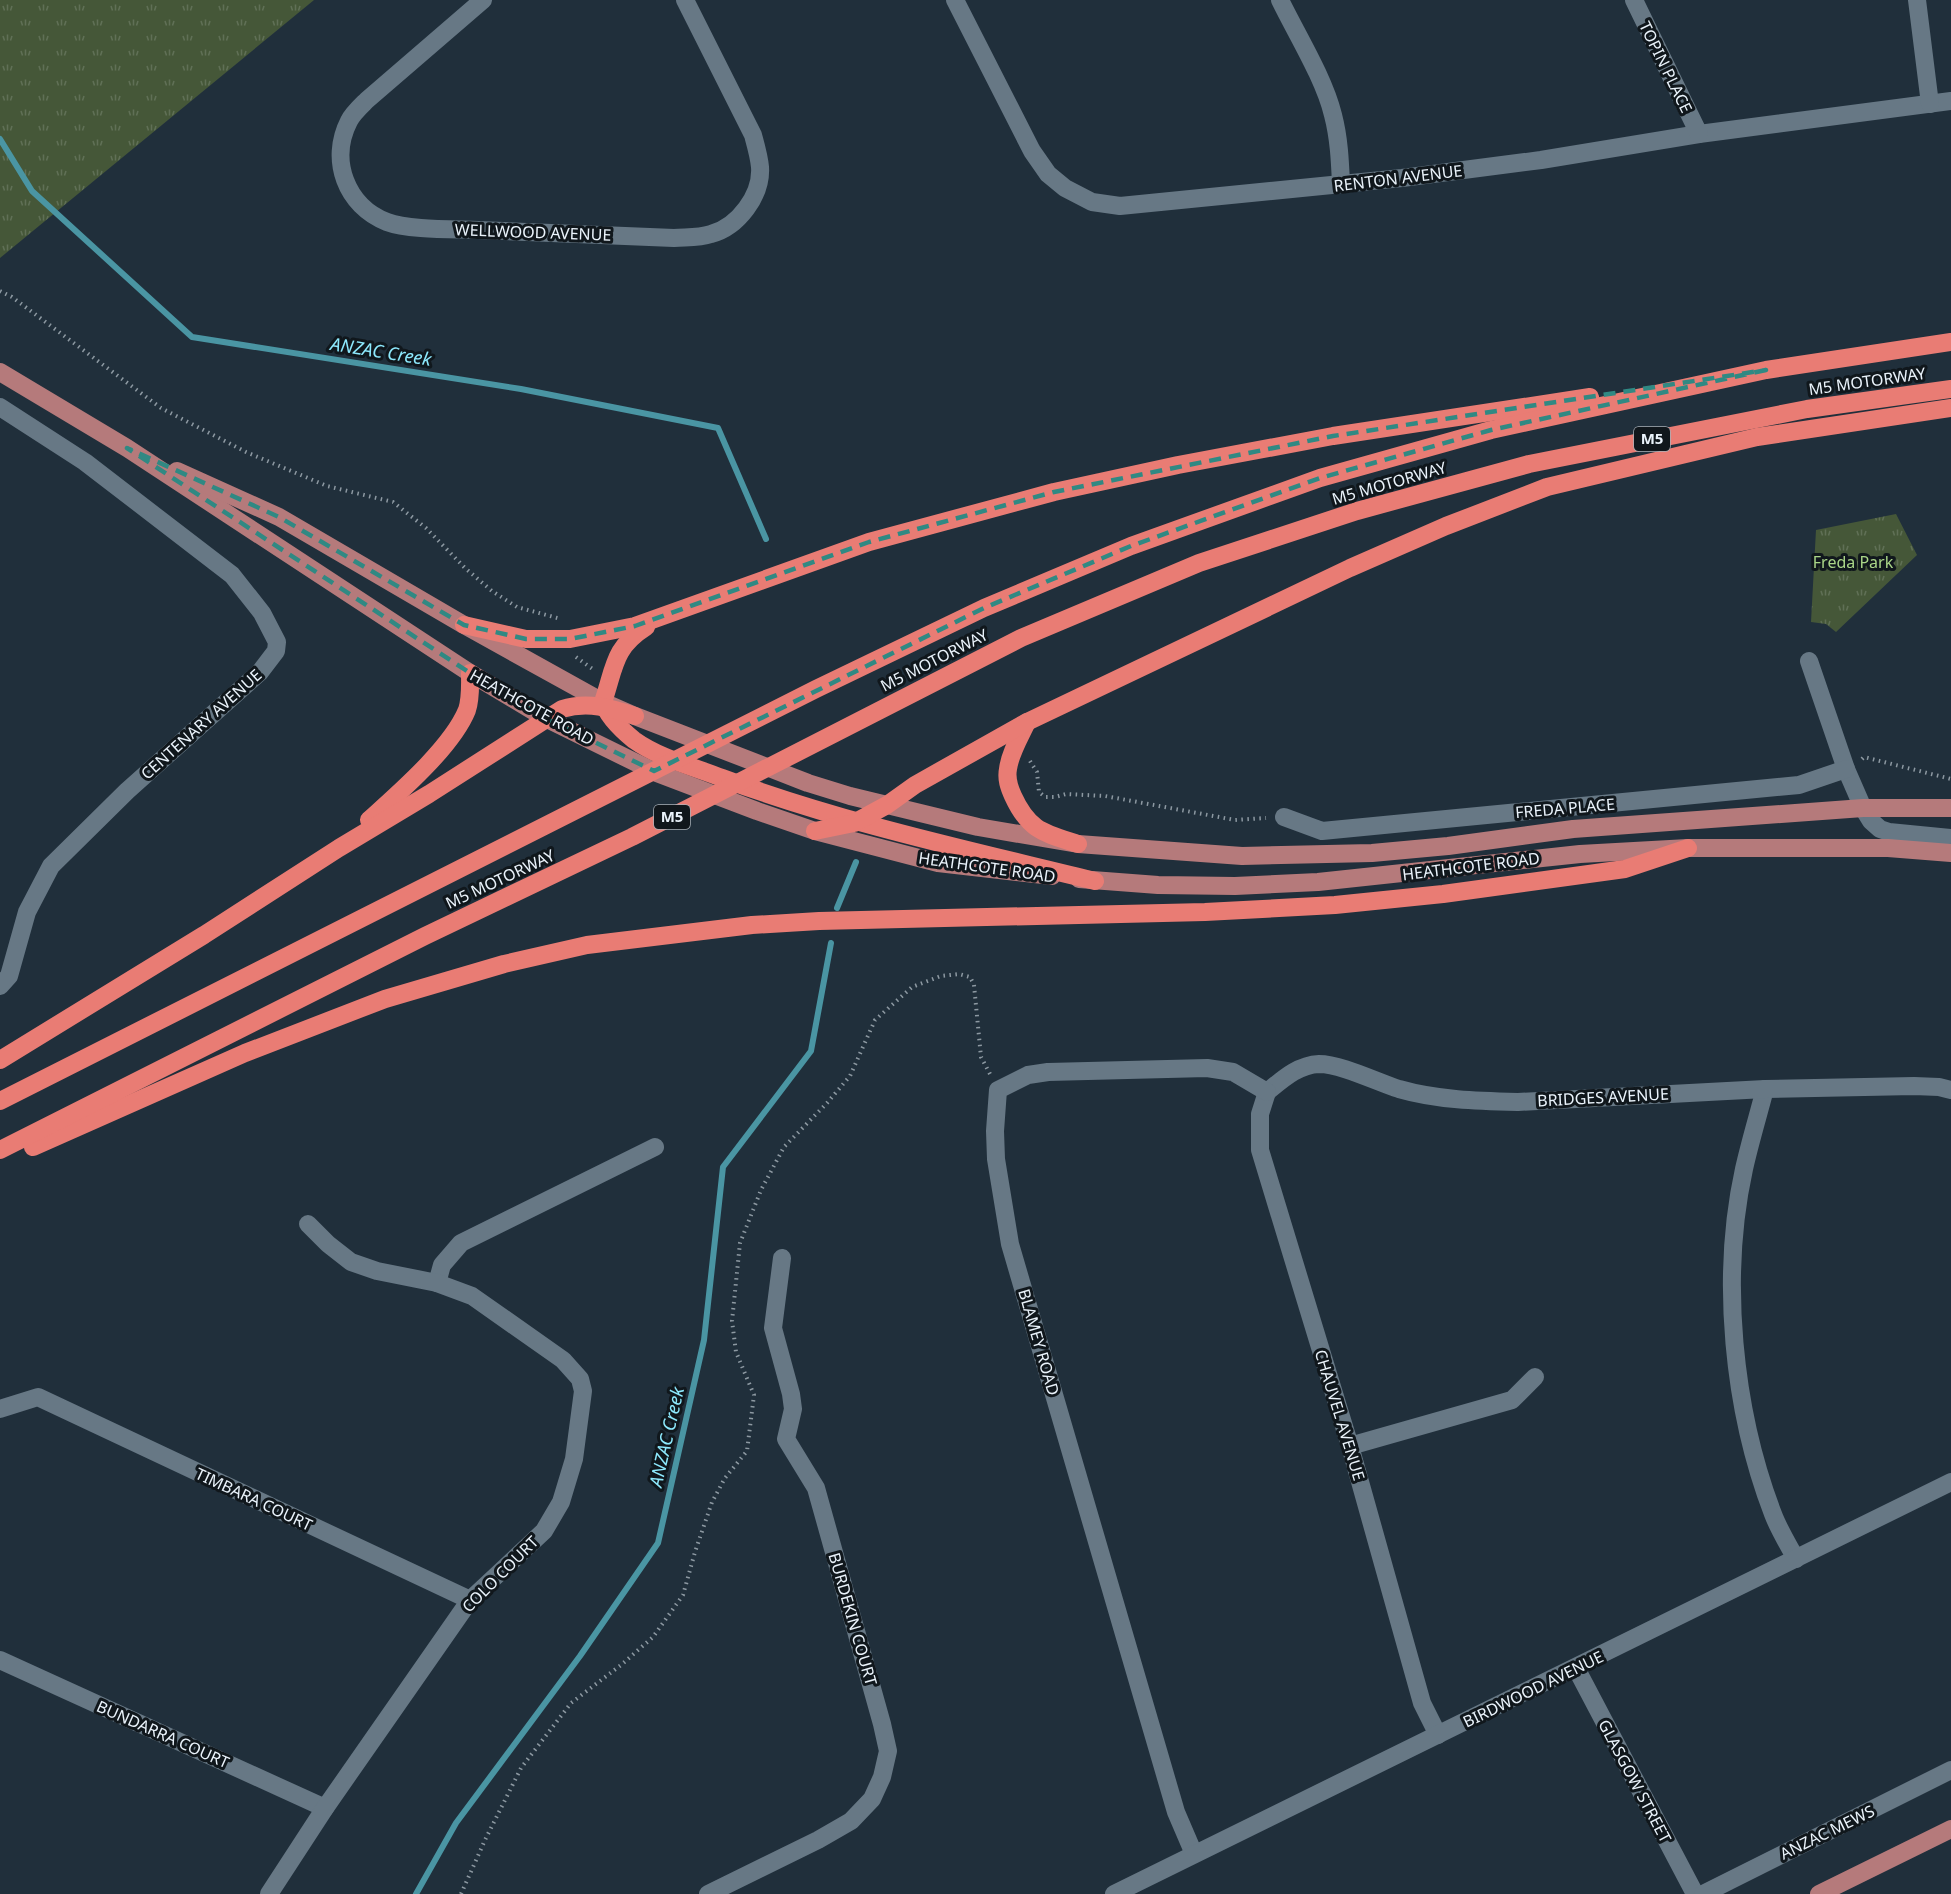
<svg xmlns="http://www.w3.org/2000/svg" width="1951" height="1894" font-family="'Noto Sans',sans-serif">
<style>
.grass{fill:url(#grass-tufts)}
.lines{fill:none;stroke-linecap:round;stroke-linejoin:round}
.stream{stroke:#4a95a3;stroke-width:6}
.path{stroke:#8d99a2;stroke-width:4;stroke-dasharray:1.5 4.5;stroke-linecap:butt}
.minor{stroke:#677885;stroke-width:18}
.major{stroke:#b57a7b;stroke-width:18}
.highway{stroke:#e97c74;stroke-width:18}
.marked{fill:none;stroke:#308983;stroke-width:4.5;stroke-dasharray:12 8;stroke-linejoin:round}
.labels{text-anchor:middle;stroke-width:6;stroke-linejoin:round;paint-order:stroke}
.shield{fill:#10171c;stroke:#a9b1b8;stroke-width:1.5}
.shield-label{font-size:15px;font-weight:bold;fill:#eaf3fb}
.street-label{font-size:16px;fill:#eaf3fb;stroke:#10171c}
.park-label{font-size:16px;fill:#aad688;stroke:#10171c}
.water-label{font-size:18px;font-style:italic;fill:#8de9fd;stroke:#10171c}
</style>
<defs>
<pattern id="grass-tufts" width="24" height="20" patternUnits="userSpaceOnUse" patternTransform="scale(1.5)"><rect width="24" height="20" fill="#455738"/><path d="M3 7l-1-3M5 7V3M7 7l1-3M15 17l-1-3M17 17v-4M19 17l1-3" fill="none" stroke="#607056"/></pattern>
</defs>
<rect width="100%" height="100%" fill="#202f3b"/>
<g class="grass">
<polygon points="0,0 314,0 0,258"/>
<polygon points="1896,514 1917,555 1836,632 1826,624 1811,622 1816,530"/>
</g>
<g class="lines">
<g class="stream">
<polyline points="0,139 32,191 192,337 521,389 718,428 766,539"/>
<polyline points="837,908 856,862"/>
<polyline points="416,1894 456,1823 580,1656 658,1543 704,1340 723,1167 811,1051 831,943"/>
</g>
<g class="path">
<polyline points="0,291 12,297 161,408 246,452 327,486 393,502 426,528 465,568 492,591 517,607 561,619"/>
<polyline points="576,657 594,670"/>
<polyline points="1862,759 1864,757 1951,779"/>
<polyline points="1030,761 1037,772 1039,792 1045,797 1055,797 1066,794 1105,796 1235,820 1266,818"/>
<polyline points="461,1894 485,1840 521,1768 571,1703 621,1665 653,1637 683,1595 695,1552 712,1502 725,1478 747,1451 754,1395 736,1352 732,1321 740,1243 761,1190 784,1147 827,1103 850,1076 875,1020 912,987 941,976 959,974 970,977 974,985 981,1057 990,1074"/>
</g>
<g class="minor">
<path d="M483,0L367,100C361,106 353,113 349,121C329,160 346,206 387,222C408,230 454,229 478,230C543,233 609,235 674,238C687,237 699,238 711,234C738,227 762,195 760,167C759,156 756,146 753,135L685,0"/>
<polyline points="955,0 1032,151 1048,174 1065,188 1092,202 1120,206 1402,178 1541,160 1699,134 1951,101"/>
<path d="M1280,0C1297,35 1324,78 1333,115C1339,138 1340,161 1341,184"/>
<polyline points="1634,0 1699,134"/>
<polyline points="1917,0 1930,104"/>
<polyline points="0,407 85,462 232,575 262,613 277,642 276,651 260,672 127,791 51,866 27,912 9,976 0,986"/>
<polyline points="1809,661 1846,769 1863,808 1871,821 1880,829 1889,832 1951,838"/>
<polyline points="1284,817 1322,831 1799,785 1846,769"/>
<path d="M1765,1089C1758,1116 1750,1142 1744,1169C1720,1278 1733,1410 1773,1514C1779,1530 1788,1544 1796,1559"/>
<path d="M1267,1092C1283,1079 1298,1065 1319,1064C1341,1064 1377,1082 1399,1089C1437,1100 1478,1101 1518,1102L1765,1089L1914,1086L1939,1087L1951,1090"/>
<polyline points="1267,1092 1260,1114 1260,1150 1350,1446 1422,1703 1438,1735"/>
<polyline points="437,1283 442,1265 461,1243 655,1147"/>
<polyline points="0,1409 38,1397 470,1600"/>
<polyline points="1350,1446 1512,1400 1535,1377"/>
<polyline points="0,1660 325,1808"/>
<polyline points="1576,1668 1695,1894"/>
<polyline points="1194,1854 1176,1812 1010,1244 996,1159 995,1131 998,1090 1028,1075 1048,1072 1207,1068 1233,1072 1267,1092"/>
<polyline points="269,1894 325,1808 470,1600 544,1531 561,1502 574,1459 583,1391 580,1379 563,1360 472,1296 437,1283 377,1271 351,1262 328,1244 308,1224"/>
<polyline points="708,1894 818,1840 851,1821 872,1799 882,1777 888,1751 882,1724 816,1488 786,1439 793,1409 791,1394 773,1328 782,1258"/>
<polyline points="1114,1894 1951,1482"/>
<polyline points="1703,1894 1951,1770"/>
</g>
<g class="major">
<polyline points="0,372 127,448 470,673 545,718 657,773 757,811 815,831 938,863 1052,876"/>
<polyline points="177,471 279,517 464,625 603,702 635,716 808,783 850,796 978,827 1078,844 1242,856 1372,853 1448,846 1573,829 1863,808 1951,808"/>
<polyline points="1079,879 1158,885 1235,886 1318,882 1580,854 1688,848 1888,848 1951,853"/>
<polyline points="1819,1894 1951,1829"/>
</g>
<g class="highway">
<polyline points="464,625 526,639 570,639 635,626 869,542 1054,492 1178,465 1333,436 1590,397"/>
<path d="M646,627C613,648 615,667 603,702C607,716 623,731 634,740C659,758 694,767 722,778C843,823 969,850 1095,881"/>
<path d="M1027,722C1020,737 1010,753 1008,769C1006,779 1009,787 1013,796C1029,831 1044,833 1078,844"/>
<path d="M369,820C399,793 452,747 467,710C471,698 470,685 470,673"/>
<polyline points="815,831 854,823 887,805 915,785 1027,722 1350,568 1446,526 1547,487 1757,437 1951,408"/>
<path d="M0,1060L204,935L339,848L429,794L562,709C588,701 610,708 635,716"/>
<polyline points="0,1101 816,689 984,608 1131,546 1320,478 1491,430 1766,370 1951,342"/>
<polyline points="33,1147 245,1053 385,999 504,964 587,945 752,925 819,921 1205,912 1335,905 1443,894 1625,869 1688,848"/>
<polyline points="0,1150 425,936 632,837 1021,638 1199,563 1357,511 1529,464 1807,409 1951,389"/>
</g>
</g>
<path class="marked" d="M1766,370L1491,430L1320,478L1131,546L984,608L654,771L545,718L470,673L127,448L279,517L464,625L526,639H570L635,626L869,542L1054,492L1333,436Z"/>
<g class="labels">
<g class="shield">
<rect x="1634" y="427" width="36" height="24" rx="4.5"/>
<rect x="654" y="805" width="36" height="24" rx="4.5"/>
</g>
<g class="shield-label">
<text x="1652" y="444">M5</text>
<text x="672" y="822">M5</text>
</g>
<g class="street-label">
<text transform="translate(1666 67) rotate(64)" y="6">TOPIN PLACE</text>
<text transform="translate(1398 178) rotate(-7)" y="6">RENTON AVENUE</text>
<text transform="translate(533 232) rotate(2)" y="6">WELLWOOD AVENUE</text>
<text transform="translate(1867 381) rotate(-8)" y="6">M5 MOTORWAY</text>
<text transform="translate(1389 483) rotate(-16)" y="6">M5 MOTORWAY</text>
<text transform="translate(934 660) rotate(-27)" y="6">M5 MOTORWAY</text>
<text transform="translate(532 707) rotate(29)" y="6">HEATHCOTE ROAD</text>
<text transform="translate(201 724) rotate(-42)" y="6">CENTENARY AVENUE</text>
<text transform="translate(1565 808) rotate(-5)" y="6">FREDA PLACE</text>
<text transform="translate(1471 866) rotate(-7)" y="6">HEATHCOTE ROAD</text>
<text transform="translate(987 867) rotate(8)" y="6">HEATHCOTE ROAD</text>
<text transform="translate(500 879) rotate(-25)" y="6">M5 MOTORWAY</text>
<text transform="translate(1603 1097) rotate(-3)" y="6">BRIDGES AVENUE</text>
<text transform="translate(1039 1342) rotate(74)" y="6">BLAMEY ROAD</text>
<text transform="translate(1340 1415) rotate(73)" y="6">CHAUVEL AVENUE</text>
<text transform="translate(254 1499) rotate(25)" y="6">TIMBARA COURT</text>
<text transform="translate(500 1574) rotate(-45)" y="6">COLO COURT</text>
<text transform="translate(853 1619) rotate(74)" y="6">BURDEKIN COURT</text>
<text transform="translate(1533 1689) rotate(-26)" y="6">BIRDWOOD AVENUE</text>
<text transform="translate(163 1734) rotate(24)" y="6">BUNDARRA COURT</text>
<text transform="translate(1635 1781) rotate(62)" y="6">GLASGOW STREET</text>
<text transform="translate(1827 1832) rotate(-26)" y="6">ANZAC MEWS</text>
</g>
<g class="park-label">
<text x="1853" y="568">Freda Park</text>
</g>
<g class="water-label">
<text transform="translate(381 352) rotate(9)" y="6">ANZAC Creek</text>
<text transform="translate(667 1437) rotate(-77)" y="6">ANZAC Creek</text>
</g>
</g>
</svg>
